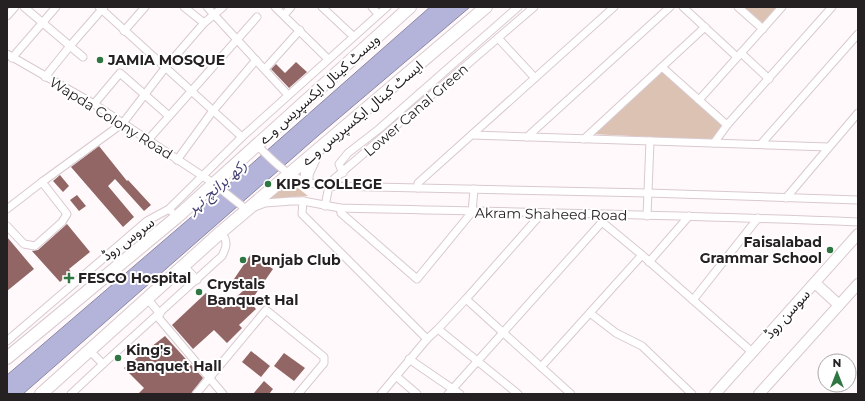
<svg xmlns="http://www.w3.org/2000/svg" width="865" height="401" font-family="Montserrat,'Noto Sans Arabic',sans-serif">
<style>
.green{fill:#dcc2b2}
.water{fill:#b4b4db;stroke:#8988a4}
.building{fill:#916664}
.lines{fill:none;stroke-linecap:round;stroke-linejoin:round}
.street-casing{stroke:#d9c9d0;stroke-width:9}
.secondary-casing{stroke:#d9c9d0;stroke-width:12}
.primary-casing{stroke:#d9c9d0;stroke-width:14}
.street{stroke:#fff;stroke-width:7}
.secondary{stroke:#fff;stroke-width:10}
.primary{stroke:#fff;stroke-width:12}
.poi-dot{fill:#2f7642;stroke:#fff;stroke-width:1.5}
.labels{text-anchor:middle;stroke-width:4;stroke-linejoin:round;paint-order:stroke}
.poi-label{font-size:14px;font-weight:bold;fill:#252022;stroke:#fff;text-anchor:start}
.street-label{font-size:14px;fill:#252022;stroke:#fff}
.water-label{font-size:15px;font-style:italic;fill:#423e72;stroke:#fff}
</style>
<rect width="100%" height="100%" fill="#fff9fb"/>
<g class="green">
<polygon points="744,7 777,7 763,23"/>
<polygon points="662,70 723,124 712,140 591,134"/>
<polygon points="287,179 308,196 266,199"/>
</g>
<polygon class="water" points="430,7 470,7 319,135 23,394 7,394 7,375 197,212"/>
<g class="building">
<polygon points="296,62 307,72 289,88 271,69 276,64 285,73"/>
<polygon points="99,146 127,181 128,180 151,205 144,211 115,179 108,186 134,217 123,227 71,167"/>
<polygon points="60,175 69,186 63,192 53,181"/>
<polygon points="77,195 86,206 79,211 70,200"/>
<polygon points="67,224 90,252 69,269 71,272 60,282 32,251 38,250"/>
<polygon points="7,237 34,269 7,291"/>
<polygon points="251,254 273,269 250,302 256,309 239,325 242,328 227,343 214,330 193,349 172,325 206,293 223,309 244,290 232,282"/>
<polygon points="165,336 203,378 191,394 138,394 144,388 124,368"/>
<polygon points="251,351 270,366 261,377 242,362"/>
<polygon points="284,353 305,368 294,381 274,366"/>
<polygon points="264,381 273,389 269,394 253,394"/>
</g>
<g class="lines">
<g class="street-casing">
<g id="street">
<polyline points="24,7 70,46 104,7"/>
<polyline points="99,7 242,137"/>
<polyline points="184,7 204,23"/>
<polyline points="207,7 288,95"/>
<polyline points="275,7 328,59"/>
<polyline points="322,7 353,36"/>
<polyline points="372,7 378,14"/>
<polyline points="683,7 737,57"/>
<polyline points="738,7 763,29"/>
<polyline points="284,15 291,7"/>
<polyline points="7,16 15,7"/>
<polyline points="124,31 145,7"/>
<polyline points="498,38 535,78"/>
<polyline points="741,53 769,79"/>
<path d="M7,54L94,104L213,183L247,210L265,203L292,201H303L340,208C513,212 685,215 858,222"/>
<polyline points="12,58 56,7"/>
<polyline points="662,67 727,125"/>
<polyline points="265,69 300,30"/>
<polyline points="45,77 70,46 83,57"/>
<polyline points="699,100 782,7"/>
<polyline points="94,104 120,73 169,116"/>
<polyline points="472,135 828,147"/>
<polyline points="527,137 670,7"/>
<polyline points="584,139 705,27"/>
<polyline points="148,140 257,17"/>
<polyline points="714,143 727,125 832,7"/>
<polyline points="761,144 858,34"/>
<path d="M257,145C280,168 294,184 329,186L334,179L534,7"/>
<polyline points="177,160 212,112 256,60"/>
<polyline points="343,173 339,164 348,153 379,129 518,7"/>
<polyline points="42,182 123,123 165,68 204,23 223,7"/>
<polyline points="418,188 418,183 614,7"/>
<polyline points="786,198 858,113"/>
<polyline points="303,201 302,214 427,339"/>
<polyline points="325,206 329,186 648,193 858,200"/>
<polyline points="340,208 341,213 417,279 472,212 474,189"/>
<polyline points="7,209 42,182 67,214 62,222 35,246 24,244 7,226"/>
<polyline points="169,209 242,137 387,7"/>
<polyline points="647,216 650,141"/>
<polyline points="602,218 602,222 642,255 752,352"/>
<polyline points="649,262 689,216"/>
<polyline points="184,266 197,280"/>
<polyline points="147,298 160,314"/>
<polyline points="466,299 571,394"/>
<polyline points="693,300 758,218"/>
<polyline points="590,313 616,333 642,346 692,394"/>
<polyline points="157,316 223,394"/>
<polyline points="438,329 518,394"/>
<polyline points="7,341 147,221 169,209 171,211"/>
<polyline points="409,359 460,394"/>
<path d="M103,364L222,256C227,246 228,241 221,232"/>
<polyline points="541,367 642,255"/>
<polyline points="396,376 417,394"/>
<polyline points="71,394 103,364 90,351"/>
<polyline points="196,394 266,310 324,357 324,363 298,394"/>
<polyline points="381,394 427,339 438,329 466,299 542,213"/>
<polyline points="448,394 602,222"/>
</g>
</g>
<g class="secondary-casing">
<g id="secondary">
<polyline points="815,283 839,305"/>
<polyline points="715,394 858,234"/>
<polyline points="759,394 858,284"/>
</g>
</g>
<g class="primary-casing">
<g id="primary">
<polyline points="306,182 307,173 315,156"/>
<polyline points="7,358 177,217 410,7"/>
<polyline points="41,394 221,232 486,7"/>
</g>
</g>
<use href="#street" class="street"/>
<use href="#secondary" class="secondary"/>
<use href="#primary" class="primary"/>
</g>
<g class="poi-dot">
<circle cx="100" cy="60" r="4"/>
<circle cx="268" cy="184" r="4"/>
<circle cx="830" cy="250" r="4"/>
<circle cx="243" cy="260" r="4"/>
<path d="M67 272h4v4h4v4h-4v4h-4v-4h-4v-4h4z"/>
<circle cx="199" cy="292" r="4"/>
<circle cx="118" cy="358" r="4"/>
</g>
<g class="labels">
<g class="poi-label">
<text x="108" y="65">JAMIA MOSQUE</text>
<text x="276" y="189">KIPS COLLEGE</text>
<text x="822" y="247" text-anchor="end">Faisalabad<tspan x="822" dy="16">Grammar School</tspan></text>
<text x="251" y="265">Punjab Club</text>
<text x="78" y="283">FESCO Hospital</text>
<text x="207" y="289">Crystals<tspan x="207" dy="16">Banquet Hal</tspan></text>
<text x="126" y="355">King's<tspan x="126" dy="16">Banquet Hall</tspan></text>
</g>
<g class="street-label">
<text transform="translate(319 89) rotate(-42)" y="5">ویسٹ کینال ایکسپریس وے</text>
<text transform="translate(416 110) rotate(-41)" y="5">Lower Canal Green</text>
<text transform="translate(362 113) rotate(-40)" y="5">ایسٹ کینال ایکسپریس وے</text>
<text transform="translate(111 118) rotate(32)" y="5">Wapda Colony Road</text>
<text transform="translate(551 214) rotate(1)" y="5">Akram Shaheed Road</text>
<text transform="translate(128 239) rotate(-37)" y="5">سروس روڈ</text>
<text transform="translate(787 314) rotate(-48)" y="5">سوسن روڈ</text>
</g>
<g class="water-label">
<text transform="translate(217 187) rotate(-41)" y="5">رکھ برانچ نہر</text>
</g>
</g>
<rect width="865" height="401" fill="none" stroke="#252022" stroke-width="16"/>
<g transform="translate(837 373)"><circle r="19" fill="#ffffff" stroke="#a8a6a7"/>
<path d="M0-3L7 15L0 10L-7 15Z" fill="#2f7642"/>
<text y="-6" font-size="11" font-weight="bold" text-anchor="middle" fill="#252022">N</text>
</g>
</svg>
